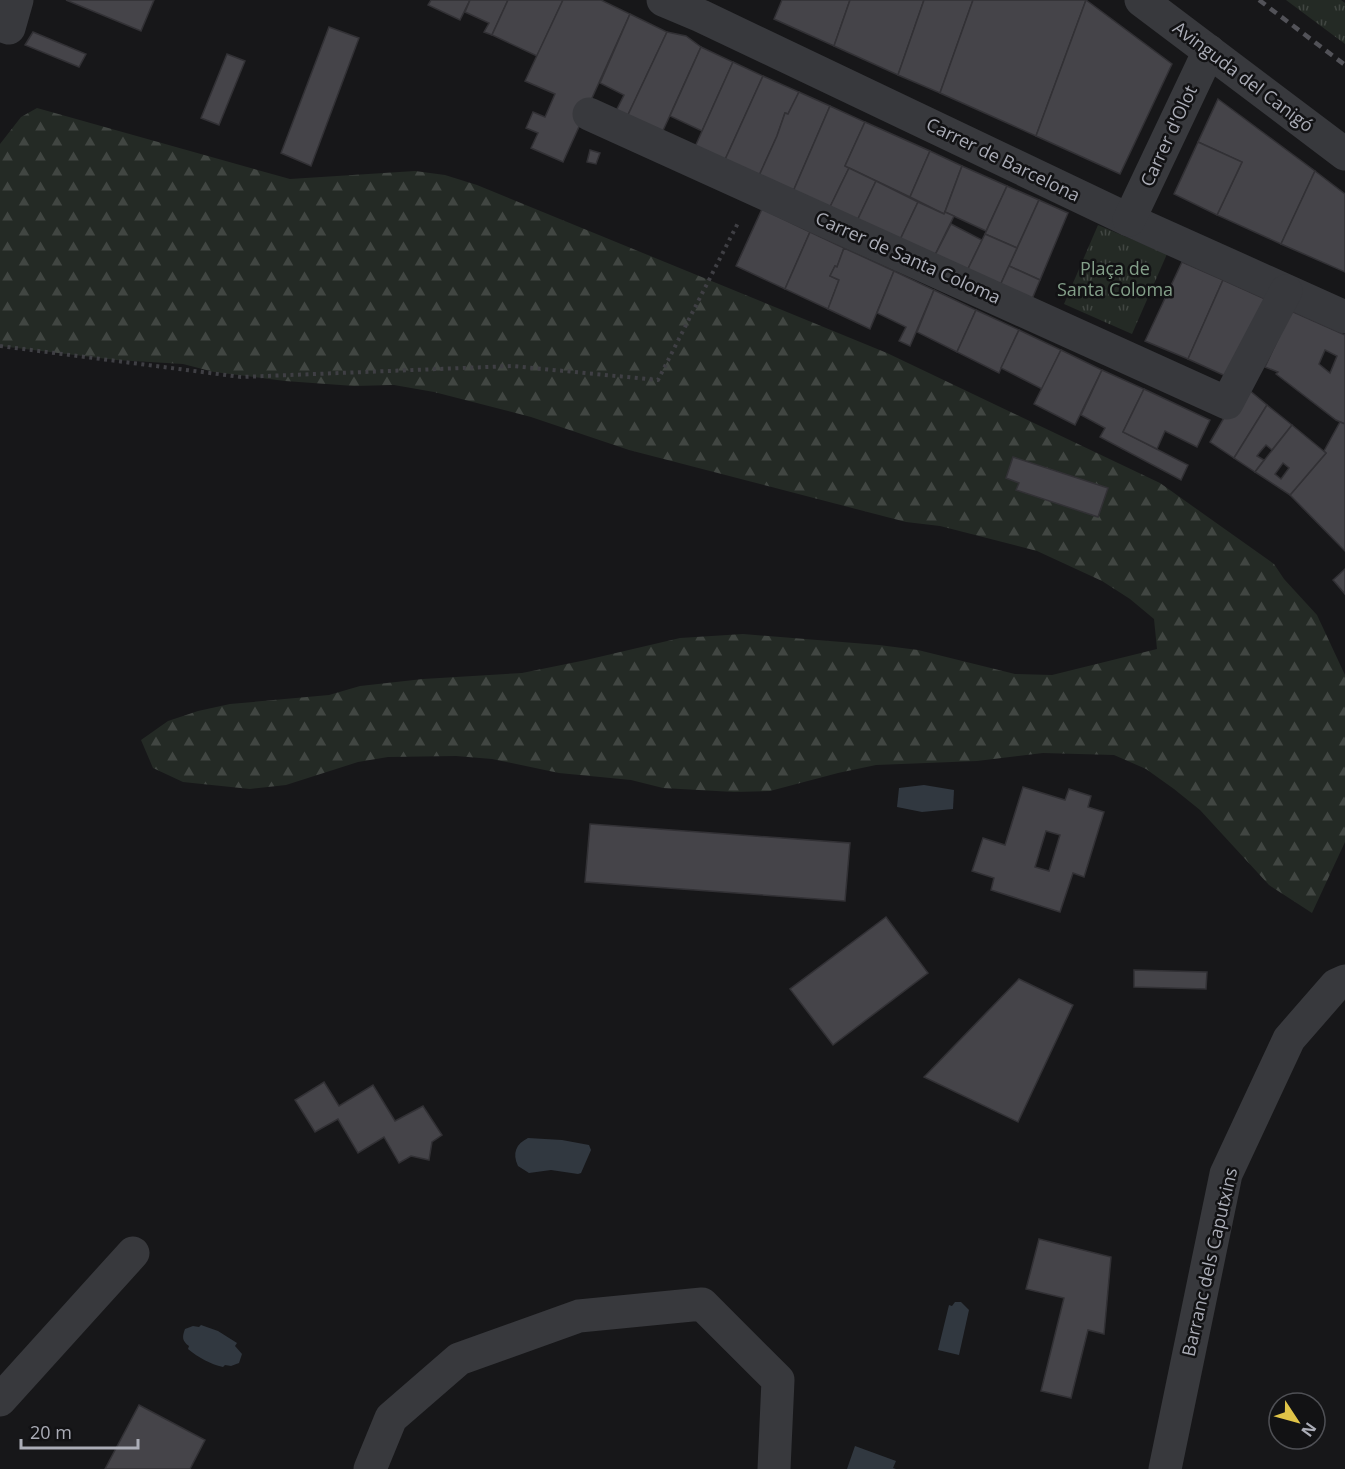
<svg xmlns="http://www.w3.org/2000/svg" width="1345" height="1469" font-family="'Open Sans',sans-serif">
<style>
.grass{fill:url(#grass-tufts)}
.forest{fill:url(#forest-firs)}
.water{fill:#313840}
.building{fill:#454449;stroke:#323135;stroke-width:1.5;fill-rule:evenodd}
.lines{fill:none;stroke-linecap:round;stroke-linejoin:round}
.path{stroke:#3f3f44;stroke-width:4;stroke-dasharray:3 4.5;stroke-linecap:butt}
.street{stroke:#38393d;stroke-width:33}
.rail{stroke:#525258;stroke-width:4.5;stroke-dasharray:8 6;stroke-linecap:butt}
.labels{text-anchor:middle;stroke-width:5;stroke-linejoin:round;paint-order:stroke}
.street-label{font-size:18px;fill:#abadb7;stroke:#121214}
.park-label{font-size:18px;fill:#84a08a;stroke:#121214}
</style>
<defs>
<pattern id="grass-tufts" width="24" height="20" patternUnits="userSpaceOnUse" patternTransform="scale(1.5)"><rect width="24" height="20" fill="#242a25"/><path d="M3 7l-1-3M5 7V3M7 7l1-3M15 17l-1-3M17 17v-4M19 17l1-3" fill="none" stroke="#414642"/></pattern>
<pattern id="forest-firs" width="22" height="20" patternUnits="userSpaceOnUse" patternTransform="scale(1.5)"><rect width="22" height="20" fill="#242a25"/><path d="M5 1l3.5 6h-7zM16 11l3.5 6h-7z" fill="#414642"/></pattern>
</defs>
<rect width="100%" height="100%" fill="#171719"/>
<g class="grass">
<polygon points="1286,0 1341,0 1345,3 1345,44"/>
<polygon points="1098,225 1167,254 1132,334 1064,304"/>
</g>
<polygon class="forest" points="37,108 290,179 415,171 445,175 477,185 887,353 1160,483 1274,564 1284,579 1317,615 1345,675 1345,842 1312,913 1269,885 1200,810 1174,789 1146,769 1114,755 1043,753 977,761 876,765 838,773 770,791 734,792 663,788 631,780 559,773 492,759 456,756 388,757 358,762 286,785 250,789 183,782 153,768 141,740 168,721 198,711 230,704 329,695 360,686 423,679 522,673 586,660 680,638 743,634 879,645 918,650 1015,674 1052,675 1157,649 1154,619 1130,599 1102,581 1037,551 940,526 906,522 629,450 531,417 434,392 394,385 354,386 285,381 214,372 183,364 116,360 0,346 0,144 21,117"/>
<g class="water">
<polygon points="924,785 954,790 953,809 922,812 897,807 899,788"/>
<path d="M528,1138L562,1140L589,1145L591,1150L581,1173L578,1174L551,1170L529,1173L518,1166C512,1153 516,1144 528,1138Z"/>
<polygon points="955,1302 961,1302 969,1310 959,1355 938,1350 949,1305 952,1306"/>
<path d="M201,1325L218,1331L237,1343L235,1346L242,1354L239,1363L231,1366L225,1365L223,1367C210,1364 199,1358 188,1349L189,1346C182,1341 182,1337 185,1329L193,1326L199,1327Z"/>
<polygon points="855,1446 896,1461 893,1468 896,1469 847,1469"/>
</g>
<g class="building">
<polygon points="66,0 154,0 141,31"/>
<polygon points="431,0 470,0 460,20 428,5"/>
<polygon points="470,0 508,0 492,35 484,32 489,23 465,12"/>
<polygon points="508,0 563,0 537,56 492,35"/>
<polygon points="563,0 601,0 630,14 563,162 531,148 538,133 526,128 533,112 545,117 555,94 525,81"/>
<polygon points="782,0 850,0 834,46 774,19"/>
<polygon points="850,0 924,0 898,75 834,46"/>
<polygon points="924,0 973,0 940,93 898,75"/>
<polygon points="973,0 1086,0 1036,136 940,93"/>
<polygon points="1086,0 1172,64 1120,174 1036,136"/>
<polygon points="630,14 667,32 627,117 616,111 624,95 600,83"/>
<polygon points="329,27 359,38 311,166 281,153"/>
<polygon points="33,32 86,54 79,67 25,45"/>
<polygon points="667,32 686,36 701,47 661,135 627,117"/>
<polygon points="701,47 733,62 702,131 670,116"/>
<polygon points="227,54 245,61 219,125 201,118"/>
<polygon points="733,62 763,76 724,162 694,149"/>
<polygon points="763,76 799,92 788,114 785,113 777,136 758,178 724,162"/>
<polygon points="799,92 830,106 792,194 758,178 777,136 785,113 788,114"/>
<polygon points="1218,99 1315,171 1281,244 1217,215 1242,162 1198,142"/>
<polygon points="830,106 865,122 845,166 849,168 828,211 792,194"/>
<polygon points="865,122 930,151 910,197 845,166"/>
<polygon points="1198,142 1242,162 1217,215 1174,194"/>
<polygon points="590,150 600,153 596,164 587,162"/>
<polygon points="930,151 962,166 944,214 910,197"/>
<polygon points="962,166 1007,186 986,231 945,212"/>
<polygon points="849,168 876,181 856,223 828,211"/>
<polygon points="1315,171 1345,194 1345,272 1281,244"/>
<polygon points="876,181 918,202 899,242 856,223"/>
<polygon points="1007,186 1039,200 1017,248 985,234"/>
<polygon points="1039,200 1068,213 1040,280 1009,266"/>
<polygon points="918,202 944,214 945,212 954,216 933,259 899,242"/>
<polygon points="762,209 810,232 785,289 736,266"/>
<polygon points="951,224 982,240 965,275 933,259"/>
<polygon points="810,232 844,248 837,267 835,266 830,276 839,280 828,309 785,289"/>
<polygon points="985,234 1017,248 998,290 965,275"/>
<polygon points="844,248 894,271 870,329 828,309 839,280 830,276 835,266 837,267"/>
<polygon points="1182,262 1223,280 1188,359 1145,341"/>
<polygon points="1009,266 1040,280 1032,299 998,290"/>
<polygon points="894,271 934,290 910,346 899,341 906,327 877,313"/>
<polygon points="1223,280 1265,299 1230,378 1188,359"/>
<polygon points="934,290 976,310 957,352 917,332"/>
<polygon points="976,310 1019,330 999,373 957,352"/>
<path d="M1291,311L1345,335V424L1336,420L1276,374L1278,372L1265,367ZM1325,350L1337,356L1330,373L1319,364Z"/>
<polygon points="1019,330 1061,350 1042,389 1001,368"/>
<polygon points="1061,350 1102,370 1075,425 1034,404"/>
<polygon points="1102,370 1144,389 1123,432 1188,465 1181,480 1100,437 1105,428 1081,415"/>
<polygon points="1243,385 1267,405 1234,458 1210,442"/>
<polygon points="1144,389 1210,420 1197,447 1165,431 1157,449 1123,432"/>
<polygon points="1267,405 1292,425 1272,450 1266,445 1260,452 1257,456 1264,460 1255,472 1234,458"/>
<polygon points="1340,422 1345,424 1345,551 1290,495 1326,453 1324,451"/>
<path d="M1292,425L1326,453L1290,495L1255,472ZM1283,463L1289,468L1281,479L1275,474Z"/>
<polygon points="1013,457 1108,488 1098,517 1016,490 1019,483 1006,478"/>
<polygon points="1345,569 1345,594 1333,580"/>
<path d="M1023,787L1065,800L1069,789L1091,796L1088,807L1104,812L1084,877L1073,873L1060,912L991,890L994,878L972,871L983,838L1005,845ZM1046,831L1060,835L1049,871L1035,867Z"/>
<polygon points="590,824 850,843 845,901 585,882"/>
<polygon points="886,917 928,973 833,1045 790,989"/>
<polygon points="1134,970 1207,972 1206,989 1134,987"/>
<polygon points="1019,979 1073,1005 1018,1122 924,1077"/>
<polygon points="324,1082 339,1106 373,1085 395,1121 423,1106 442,1135 432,1142 429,1160 411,1156 399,1163 384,1137 358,1153 338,1119 315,1132 295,1100"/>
<polygon points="1039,1239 1111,1257 1104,1334 1088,1330 1071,1398 1041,1391 1064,1298 1026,1289"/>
<polygon points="139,1405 205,1440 190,1469 105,1469"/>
</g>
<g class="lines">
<polyline class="path" points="0,346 241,377 512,366 658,380 739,221"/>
<g class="street">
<polyline points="663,0 701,16 1129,220 1345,317"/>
<polyline points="1141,0 1345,154"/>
<polyline points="0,25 9,28 17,0"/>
<polyline points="589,114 1227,403 1286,291"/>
<polyline points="1129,220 1209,51"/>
<polyline points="0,1400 133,1253"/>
<polyline points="370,1469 391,1418 459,1359 579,1316 702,1304 778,1380 774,1469"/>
<polyline points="1165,1469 1226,1174 1289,1039 1336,985 1345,981"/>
</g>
<polyline class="rail" points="1259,0 1345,65"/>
</g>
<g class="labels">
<g class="street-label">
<text transform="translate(1243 77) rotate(37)" y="6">Avinguda del Canigó</text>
<text transform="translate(1169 136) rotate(-65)" y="6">Carrer d'Olot</text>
<text transform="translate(1003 160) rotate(26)" y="6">Carrer de Barcelona</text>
<text transform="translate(908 258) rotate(24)" y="6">Carrer de Santa Coloma</text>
<text transform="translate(1210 1262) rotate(-77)" y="6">Barranc dels Caputxins</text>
</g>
<g class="park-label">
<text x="1115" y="275">Plaça de<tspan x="1115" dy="21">Santa Coloma</tspan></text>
</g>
</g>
<g transform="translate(1297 1421) rotate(126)"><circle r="28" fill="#121214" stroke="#4f5055" stroke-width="1.5"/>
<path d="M0-4.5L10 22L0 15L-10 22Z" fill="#e0c448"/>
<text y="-9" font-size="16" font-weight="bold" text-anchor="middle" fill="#abadb7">N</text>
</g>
<path d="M21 1439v9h117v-9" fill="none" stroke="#abadb7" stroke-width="3"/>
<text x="30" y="1439" font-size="18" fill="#abadb7" stroke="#121214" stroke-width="4.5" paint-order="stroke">20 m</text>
</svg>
